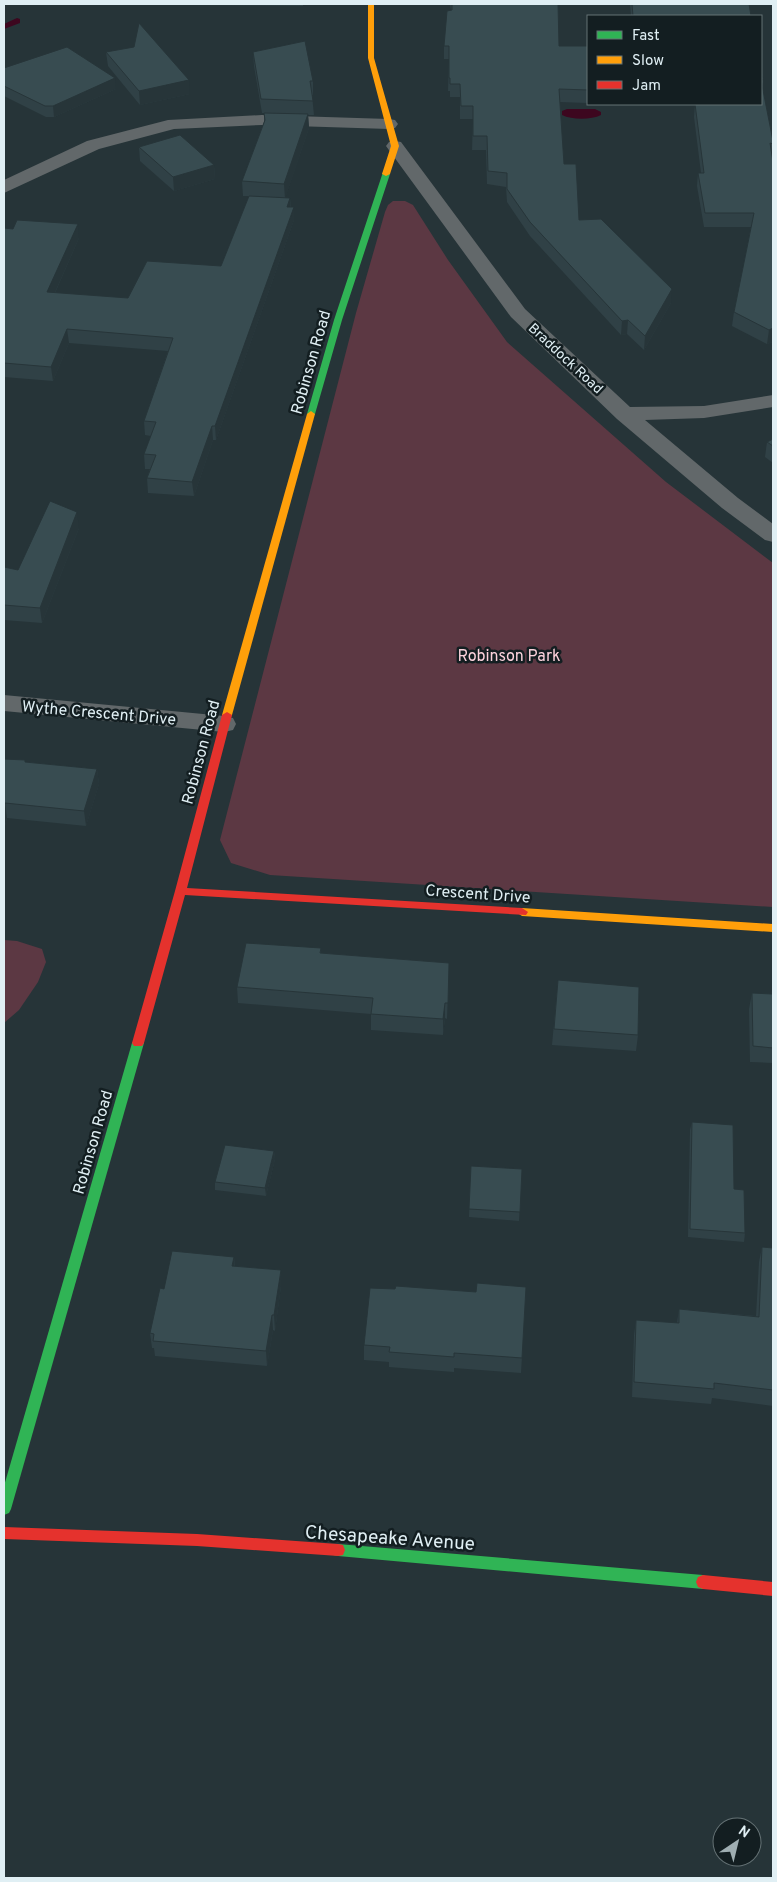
<svg xmlns="http://www.w3.org/2000/svg" width="777" height="1882" font-family="Overpass,sans-serif">
<style>
.green{fill:#5c3843}
.water{fill:#3d071f}
.lines{fill:none;stroke-linecap:round;stroke-linejoin:round}
.stream{fill:#3d071f;fill-rule:evenodd}
.street{fill:#62686a;fill-rule:evenodd}
.fast{fill:#30b455;fill-rule:evenodd}
.slow{fill:#ff9f0a;fill-rule:evenodd}
.jam{fill:#e5322d;fill-rule:evenodd}
.wall{fill:#304146}
.shaded-wall{fill:#273539}
.building{fill:#384c51;stroke:#273539}
.labels{text-anchor:middle;stroke-width:5;stroke-linejoin:round;paint-order:stroke}
.far-street-label{font-size:14px;fill:#e0eff4;stroke:#131e21}
.street-label{font-size:16px;fill:#e0eff4;stroke:#131e21}
.park-label{font-size:16px;fill:#fcd2dc;stroke:#131e21}
.near-street-label{font-size:19px;fill:#e0eff4;stroke:#131e21}
</style>
<rect width="100%" height="100%" fill="#263438"/>
<g class="green">
<polygon points="393,201 405,201 413,205 448,260 507,342 666,482 773,563 773,907 270,875 231,863 220,840 356,313 385,212 388,205"/>
<polygon points="4,940 17,941 42,949 46,962 38,982 19,1010 4,1023"/>
</g>
<path class="water" d="M567,109H595L601,112V115C591,120 572,120 562,115V111Z"/>
<g class="lines">
<polygon class="stream" points="17,18 20,19 20,23 4,29 4,24"/>
<g class="street">
<polygon points="262,115 389,119 395,120 398,124 395,128 389,129 262,125 174,129 99,149 4,193 4,180 87,141 168,120"/>
<polygon points="395,141 401,142 525,309 630,407 704,406 773,395 773,407 704,418 645,420 738,498 773,524 773,542 765,540 722,508 617,419 511,317 386,146 389,142"/>
<polygon points="4,695 224,716 233,718 236,724 233,730 224,732 4,711"/>
</g>
<g class="fast">
<polygon points="383,172 390,174 342,320 315,414 311,417 308,416 307,414 334,320"/>
<polygon points="138,1039 142,1040 144,1043 11,1509 9,1513 4,1515 4,1486 132,1043 134,1040"/>
<polygon points="338,1544 703,1575 708,1577 710,1582 708,1587 703,1589 338,1556 333,1555 331,1550 333,1545"/>
</g>
<g class="slow">
<polygon points="368,4 374,4 374,58 399,146 390,174 386,176 382,174 391,146 368,58"/>
<polygon points="311,411 315,414 232,715 231,717 223,717 222,715 307,414"/>
<polygon points="522,908 773,924 773,932 522,916 516,912"/>
</g>
<g class="jam">
<polygon points="227,712 232,715 187,888 522,908 528,912 526,915 185,895 144,1043 142,1046 134,1046 132,1043 175,891 222,715"/>
<polygon points="4,1527 197,1534 338,1544 343,1545 345,1550 343,1555 338,1556 197,1546 4,1539"/>
<polygon points="703,1575 773,1582 773,1596 703,1589 698,1587 696,1582 698,1577"/>
</g>
</g>
<g class="wall">
<polygon points="186,4 303,4 303,6 186,5"/>
<polygon points="450,4 558,4 559,46 588,46 588,103 560,102 564,164 579,220 671,303 644,350 627,334 621,335 530,236 507,202 506,187 487,184 486,150 472,150 473,119 460,119 460,97 450,97 450,91 448,91 449,59 444,59 444,46 451,11"/>
<polygon points="630,4 749,4 751,16 631,16"/>
<polygon points="106,52 190,94 140,105 108,66"/>
<polygon points="253,52 313,81 313,95 312,95 314,115 308,115 309,128 285,198 290,198 291,207 294,220 216,440 213,440 194,496 148,493 147,478 150,469 145,469 144,454 151,436 145,435 144,421 168,351 69,343 53,381 4,377 4,228 79,238 55,293 128,298 221,266 249,196 243,196 242,181 264,122 264,113 262,113 254,66"/>
<polygon points="761,66 763,80 762,88 773,141 772,156 773,162 773,342 767,344 732,326 734,312 751,227 704,227 697,186 698,173 701,173 694,117 695,104 761,104"/>
<polygon points="4,68 116,89 54,117 46,117 4,96"/>
<polygon points="139,147 214,165 215,179 174,191 140,161"/>
<polygon points="773,439 773,463 765,457 767,442"/>
<polygon points="79,528 42,623 4,620 4,567 18,570"/>
<polygon points="4,759 26,762 97,769 99,784 86,826 7,818 5,826 4,826"/>
<polygon points="321,948 321,953 449,963 447,1019 445,1018 443,1035 371,1030 371,1014 238,1003 237,987"/>
<polygon points="558,980 638,1035 636,1051 552,1045"/>
<polygon points="772,990 773,990 773,1063 750,1062 749,1009 752,993 771,994"/>
<polygon points="692,1122 734,1189 745,1233 744,1242 688,1237 690,1130"/>
<polygon points="274,1151 275,1159 266,1196 215,1190 215,1182"/>
<polygon points="471,1166 522,1169 519,1221 469,1217"/>
<polygon points="762,1247 773,1248 773,1406 712,1398 711,1404 632,1397 634,1335 636,1320 677,1323 679,1309 756,1316 759,1262"/>
<polygon points="234,1257 235,1266 281,1270 281,1286 275,1331 273,1330 267,1366 155,1356 154,1348 152,1348 150,1333 164,1289"/>
<polygon points="526,1287 521,1373 454,1368 454,1372 389,1367 389,1362 364,1360 364,1345 395,1289 476,1292"/>
</g>
<g class="shaded-wall">
<polygon points="115,78 116,89 54,117 53,106"/>
<polygon points="189,80 190,94 140,105 139,91"/>
<polygon points="308,114 309,128 285,199 284,184"/>
<polygon points="214,165 215,179 174,191 173,177"/>
<polygon points="290,198 291,212 287,207"/>
<polygon points="294,207 294,220 216,440 215,426"/>
<polygon points="78,224 79,238 49,306 47,292"/>
<polygon points="672,289 671,303 644,350 645,336"/>
<polygon points="628,320 627,334 621,335 622,321"/>
<polygon points="773,328 773,342 767,344 769,330"/>
<polygon points="67,329 69,343 53,381 51,367"/>
<polygon points="212,426 213,440 194,496 192,482"/>
<polygon points="77,512 79,528 42,623 40,608"/>
<polygon points="97,769 99,784 86,826 84,811"/>
<polygon points="5,803 7,818 5,826 4,818 4,807"/>
<polygon points="445,1003 445,1018 443,1035 443,1019"/>
<polygon points="274,1151 275,1159 266,1196 265,1188"/>
<polygon points="234,1257 235,1272 232,1266"/>
<polygon points="281,1270 281,1286 275,1331 274,1315"/>
<polygon points="272,1315 273,1330 267,1366 266,1351"/>
</g>
<g class="building">
<polygon points="452,4 558,4 559,46 588,46 588,90 559,89 564,164 576,164 579,220 601,219 672,289 645,336 628,320 622,321 530,222 507,189 507,173 488,171 487,136 473,136 473,106 461,106 460,84 450,84 450,78 449,78 449,46 444,46 447,11 452,10"/>
<polygon points="632,4 749,4 751,16 633,16"/>
<polygon points="139,23 189,80 139,91 106,52 134,47"/>
<polygon points="305,41 313,81 310,81 313,101 261,99 253,52"/>
<polygon points="67,47 115,78 53,106 45,106 4,86 4,68"/>
<polygon points="761,66 763,80 761,79"/>
<polygon points="761,80 773,141 773,144 770,143 773,162 773,328 769,330 734,312 754,213 705,213 698,173 704,173 695,104 761,104"/>
<polygon points="264,113 308,114 284,184 242,181 265,120"/>
<polygon points="180,135 214,165 173,177 139,147"/>
<polygon points="249,196 290,198 287,207 294,207 215,426 212,426 192,482 147,478 156,455 144,454 156,422 144,421 173,338 67,329 51,367 4,363 4,228 13,229 17,220 78,224 47,292 128,298 147,261 221,266"/>
<polygon points="773,439 773,446 767,442"/>
<polygon points="50,501 77,512 40,608 4,605 4,567 18,570"/>
<polygon points="4,759 25,760 25,762 97,769 84,811 5,803 4,807"/>
<polygon points="246,943 321,948 320,953 449,963 448,1003 445,1003 443,1019 371,1014 373,998 237,987"/>
<polygon points="558,980 639,987 638,1035 554,1029"/>
<polygon points="772,990 773,990 773,1048 753,1046 752,993 772,994"/>
<polygon points="692,1122 733,1125 734,1189 744,1190 745,1233 690,1229"/>
<polygon points="225,1145 274,1151 265,1188 215,1182"/>
<polygon points="471,1166 522,1169 520,1212 469,1209"/>
<polygon points="762,1247 773,1248 773,1390 714,1383 714,1389 634,1382 636,1320 679,1323 679,1309 759,1317"/>
<polygon points="172,1251 234,1257 232,1266 281,1270 274,1315 272,1315 266,1351 153,1341 154,1334 150,1333 160,1288 164,1289"/>
<polygon points="477,1283 526,1287 522,1358 454,1353 454,1357 389,1352 390,1347 364,1345 370,1288 395,1289 396,1286 476,1292"/>
</g>
<g class="labels">
<g class="far-street-label">
<text transform="translate(566 358) rotate(43)" y="5">Braddock Road</text>
</g>
<g class="street-label">
<text transform="translate(310 362) rotate(-74)" y="6">Robinson Road</text>
<text transform="translate(99 712) rotate(5)" y="6">Wythe Crescent Drive</text>
<text transform="translate(200 752) rotate(-75)" y="6">Robinson Road</text>
<text transform="translate(478 893) rotate(4)" y="6">Crescent Drive</text>
<text transform="translate(92 1142) rotate(-74)" y="6">Robinson Road</text>
</g>
<g class="park-label">
<text x="509" y="661">Robinson Park</text>
</g>
<g class="near-street-label">
<text transform="translate(390 1537) rotate(4)" y="7">Chesapeake Avenue</text>
</g>
</g>
<rect width="777" height="1882" fill="none" stroke="#e0eff4" stroke-width="10"/>
<rect x="587" y="15" width="175" height="90" fill="#131e21" stroke="#657275"/>
<rect x="597" y="31" width="25" height="8" fill="#30b455" stroke="#657275"/>
<text x="632" y="40" font-size="15" fill="#e0eff4">Fast</text>
<rect x="597" y="56" width="25" height="8" fill="#ff9f0a" stroke="#657275"/>
<text x="632" y="65" font-size="15" fill="#e0eff4">Slow</text>
<rect x="597" y="81" width="25" height="8" fill="#e5322d" stroke="#657275"/>
<text x="632" y="90" font-size="15" fill="#e0eff4">Jam</text>
<g transform="translate(737 1842) rotate(35)"><circle r="24" fill="#131e21" stroke="#657275"/>
<path d="M0-4L9 19L0 12L-9 19Z" fill="#9faeb2"/>
<text y="-8" font-size="14" font-weight="bold" text-anchor="middle" fill="#e0eff4">N</text>
</g>
</svg>
